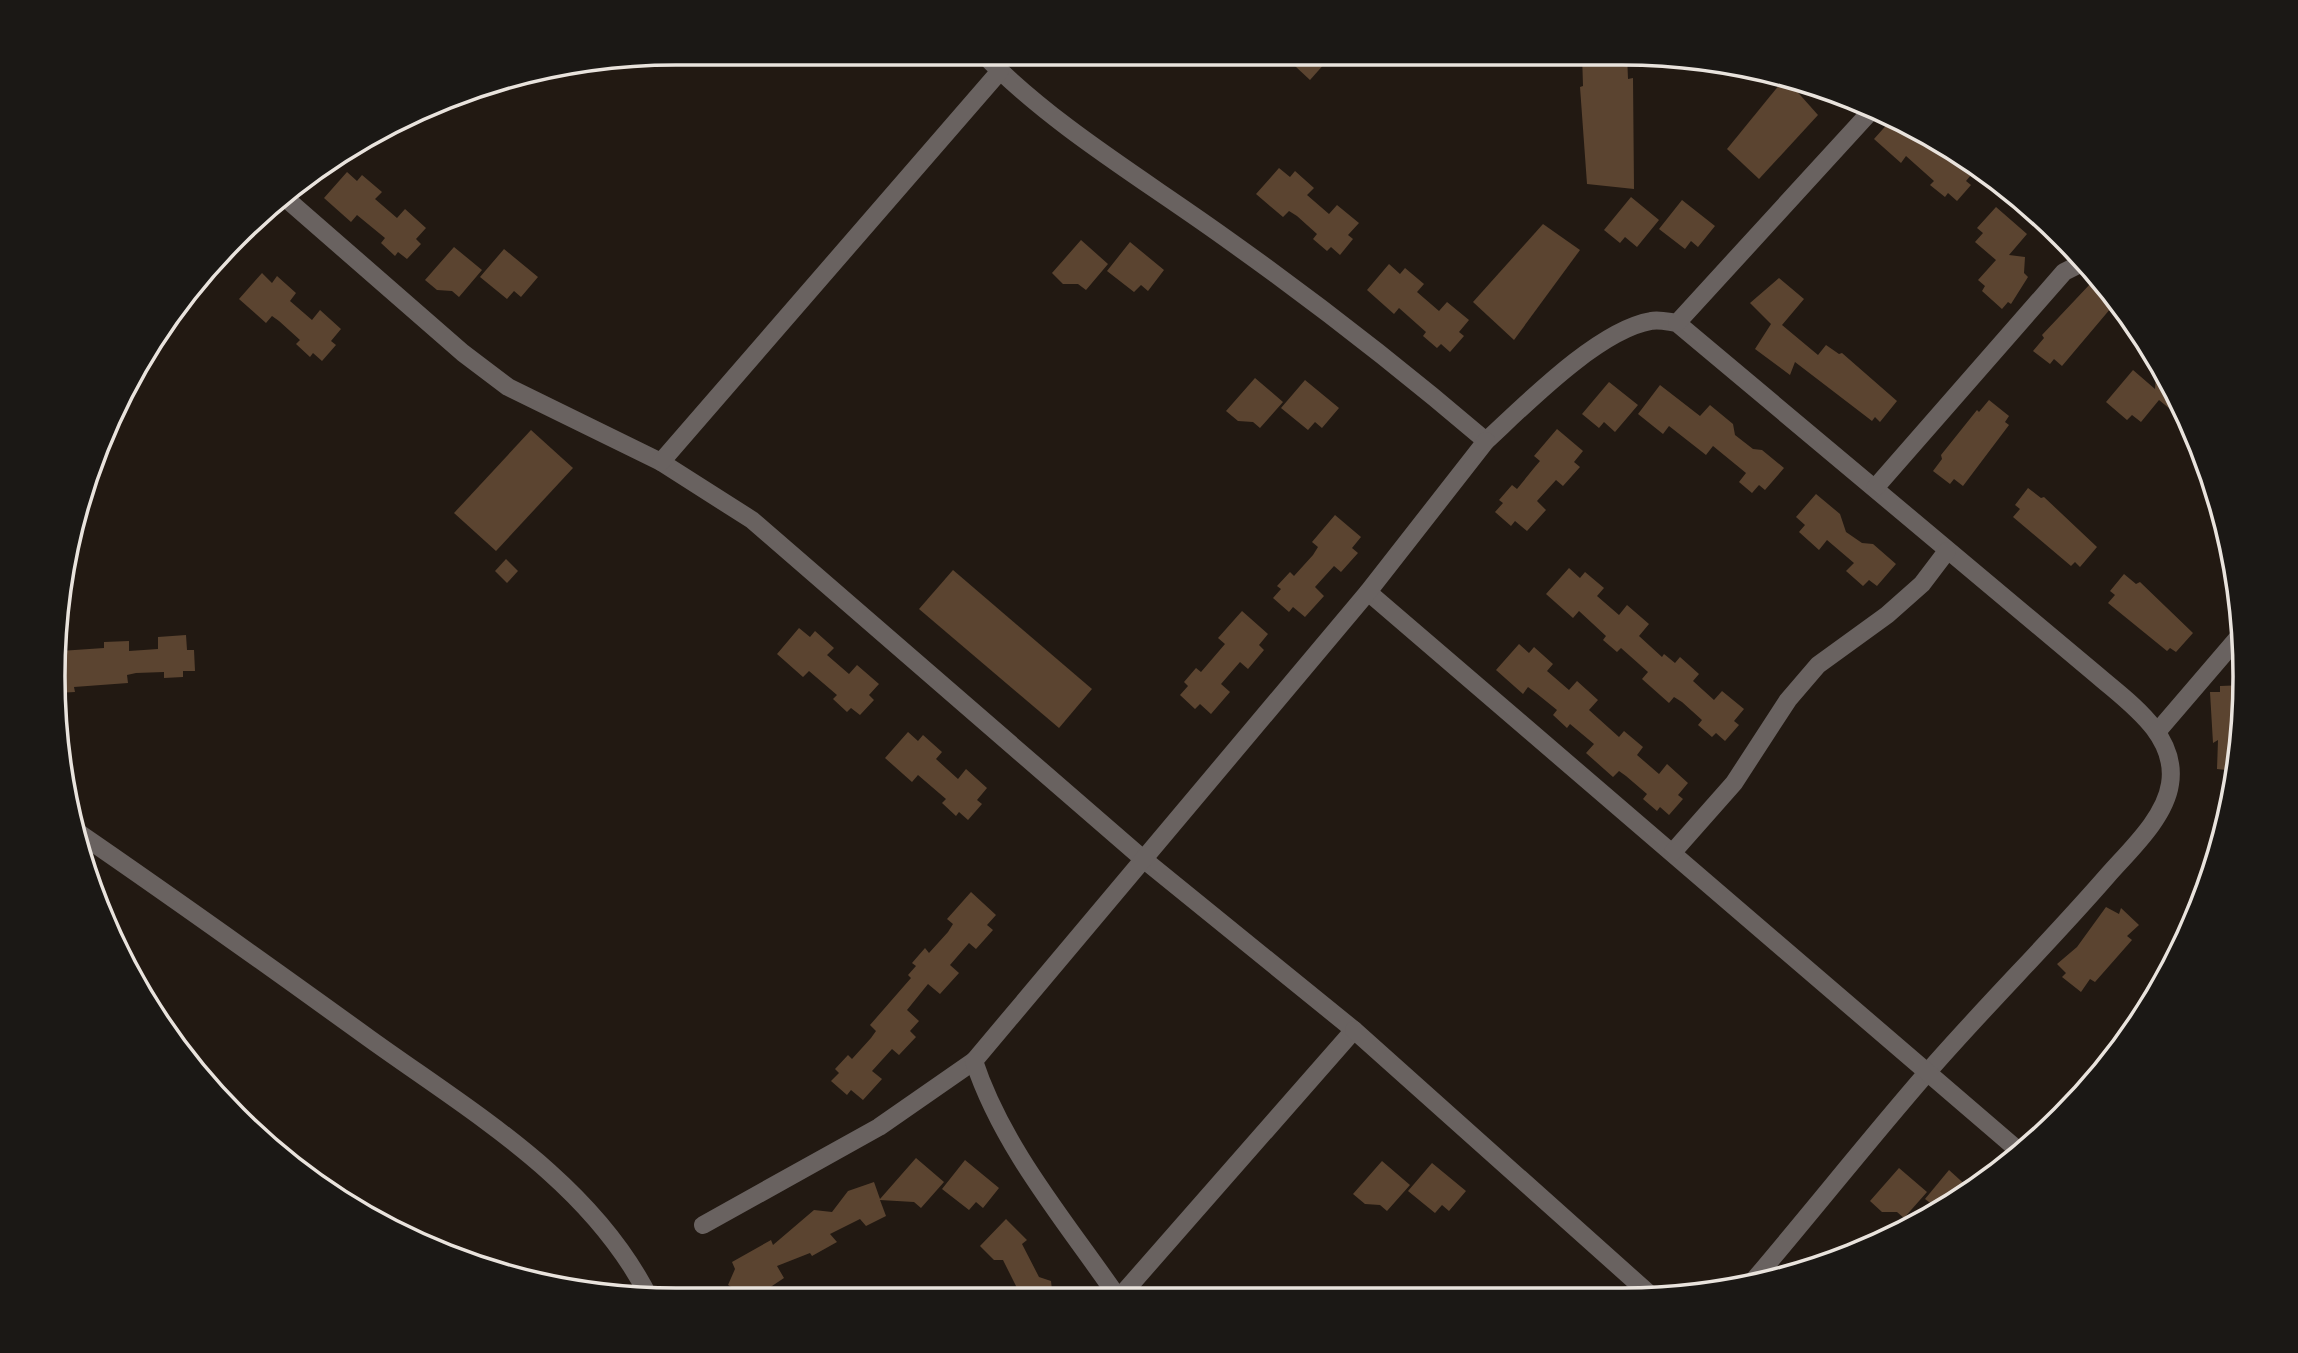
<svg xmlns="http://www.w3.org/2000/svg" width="2298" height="1353" font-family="'Exo 2',sans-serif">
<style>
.building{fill:#5b4430}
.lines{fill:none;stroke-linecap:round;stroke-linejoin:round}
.minor{stroke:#696260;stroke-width:18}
.rim{fill:none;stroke:#e9e3dd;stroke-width:3.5}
</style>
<rect width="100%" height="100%" fill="#221912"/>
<g class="building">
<polygon points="1281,53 1334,53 1310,80"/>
<polygon points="1582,54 1627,54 1628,79 1633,78 1634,189 1587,184 1580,87 1583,86"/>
<polygon points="1785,78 1818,115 1759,179 1727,149"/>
<polygon points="1891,120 1927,138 1925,141 1947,160 1954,151 1976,169 1966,181 1971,185 1957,201 1948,193 1945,197 1930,185 1934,181 1906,156 1901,163 1874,139"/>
<polygon points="1279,168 1290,177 1295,171 1314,188 1307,195 1329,214 1337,205 1359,223 1348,235 1353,239 1340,255 1331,247 1327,251 1313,239 1317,234 1297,216 1289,211 1283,217 1256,194"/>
<polygon points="347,172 357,181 362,175 382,192 375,199 397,218 405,209 426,228 416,239 421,244 407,259 398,252 395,256 381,243 385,238 357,215 351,222 324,198"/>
<polygon points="1631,197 1659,220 1637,247 1625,237 1620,243 1604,230"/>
<polygon points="1682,200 1715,226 1698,247 1691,241 1685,249 1659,229"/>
<polygon points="1996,207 2027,234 2009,255 2025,257 2024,273 2028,277 2011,304 2008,302 2002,309 1982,291 1985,286 1978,280 1996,260 1975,242 1983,233 1977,228"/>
<polygon points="1543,224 1580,250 1514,340 1473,302"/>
<polygon points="1081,240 1108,264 1086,290 1078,284 1063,284 1052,273"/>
<polygon points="1130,242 1164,270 1148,291 1141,285 1134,292 1107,271"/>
<polygon points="454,247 482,270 459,297 452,291 437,290 425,280"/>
<polygon points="504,249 538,277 521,297 514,291 507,299 480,277"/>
<polygon points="1389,264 1400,274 1405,268 1424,284 1417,292 1439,311 1447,302 1469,320 1459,332 1464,336 1450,352 1441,344 1437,348 1423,336 1426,332 1399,308 1394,314 1367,290"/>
<polygon points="262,273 272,283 277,276 296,293 290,301 312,320 320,310 341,329 331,341 336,345 322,361 313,353 310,357 296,344 300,340 279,321 272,316 266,323 239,299"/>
<polygon points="1779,278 1804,299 1782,325 1818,355 1826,345 1839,354 1842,353 1897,401 1880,422 1875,417 1872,421 1795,362 1790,375 1755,349 1771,324 1750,303"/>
<polygon points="2092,282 2112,299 2107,305 2111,308 2062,366 2054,359 2050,364 2033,351 2044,338 2042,335"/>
<polygon points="2157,361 2168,382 2192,427 2159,400 2141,422 2132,415 2127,420 2106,402 2133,370 2155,389"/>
<polygon points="1255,378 1283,402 1260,428 1253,422 1238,421 1226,411"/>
<polygon points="1305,380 1339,408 1322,428 1315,422 1308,430 1281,408"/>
<polygon points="1609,382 1638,405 1615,432 1604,422 1599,428 1582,414"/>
<polygon points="1660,385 1700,416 1710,405 1733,424 1735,435 1753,449 1762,450 1784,468 1765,490 1759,485 1752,493 1739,482 1746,473 1713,446 1706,455 1669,426 1663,434 1638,414"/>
<polygon points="1989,400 2009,416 2005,422 2009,425 1963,486 1954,479 1950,484 1933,471 1942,459 1941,455 1977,410 1979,412"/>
<polygon points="1557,429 1583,451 1574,462 1580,467 1563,486 1556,480 1537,501 1546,510 1527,531 1515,521 1511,526 1495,512 1503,503 1499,500 1512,485 1517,489 1534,468 1540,461 1534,456"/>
<polygon points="531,430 573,468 496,551 454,513"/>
<polygon points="2028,488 2041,498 2044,497 2097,547 2080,567 2075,562 2071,566 2013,517 2020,509 2015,505"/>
<polygon points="1816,494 1840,514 1846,532 1862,543 1873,544 1896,564 1877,586 1869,580 1863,586 1846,571 1854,563 1827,540 1819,550 1799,532 1805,525 1796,517"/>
<polygon points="1335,515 1361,537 1352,548 1358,553 1341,572 1334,566 1315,587 1324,596 1305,617 1293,607 1289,612 1273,598 1281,589 1277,586 1290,572 1294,576 1313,555 1318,547 1312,542"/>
<polygon points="506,559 518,571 507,583 495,571"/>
<polygon points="1569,568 1580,578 1585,572 1604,588 1597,596 1619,615 1627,605 1649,624 1639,636 1662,657 1664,654 1675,663 1680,657 1699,674 1693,681 1714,700 1722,691 1744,709 1734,721 1739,725 1725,741 1716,733 1712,737 1698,725 1702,720 1682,702 1674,697 1669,703 1642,679 1648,672 1621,648 1617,652 1603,640 1606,636 1579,611 1573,618 1546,594"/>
<polygon points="953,570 1092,689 1059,728 919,609"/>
<polygon points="2124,574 2136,584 2140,582 2193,633 2176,652 2170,648 2167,651 2108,603 2115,595 2110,591"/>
<polygon points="1242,611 1268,634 1259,645 1264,650 1248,669 1240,662 1221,684 1230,692 1211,714 1200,704 1195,709 1180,695 1188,686 1184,682 1196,668 1201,672 1225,644 1218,638"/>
<polygon points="799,628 810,637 815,631 834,648 827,655 849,674 857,665 879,684 869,695 874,700 860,715 851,708 847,712 833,699 837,695 809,671 803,677 777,654"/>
<polygon points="186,635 187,650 194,650 195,671 183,671 183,677 164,678 164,672 136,673 127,675 128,683 74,687 75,692 56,693 60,651 104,648 104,642 129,641 129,651 158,649 158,637"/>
<polygon points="1519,644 1529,653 1534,647 1553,664 1547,671 1569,690 1577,681 1598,700 1589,710 1619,737 1624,731 1643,747 1637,755 1659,774 1667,764 1688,783 1678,795 1683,799 1669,815 1660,807 1657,811 1643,799 1647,794 1626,776 1619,771 1613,777 1586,753 1594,744 1570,724 1567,728 1553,715 1557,710 1536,693 1528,687 1523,694 1496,670"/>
<polygon points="2245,685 2236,771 2217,769 2218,740 2213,743 2210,692 2220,692 2220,686"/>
<polygon points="908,732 918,741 923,735 942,752 936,759 958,779 966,769 987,788 977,800 982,804 968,820 959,812 956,816 942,803 946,799 918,775 912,782 885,758"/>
<polygon points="971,892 996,915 987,925 993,930 976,949 969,943 950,965 959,973 940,994 928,984 907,1010 919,1021 910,1031 916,1037 899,1055 892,1049 872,1071 882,1079 863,1100 851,1090 847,1095 831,1081 839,1073 835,1069 848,1055 852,1059 871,1038 876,1031 870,1025 911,978 908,975 916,966 912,963 925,948 929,953 948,932 953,924 947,919"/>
<polygon points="2106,907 2119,914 2121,908 2139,925 2127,936 2132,940 2095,982 2090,979 2081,992 2062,977 2066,973 2057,964 2077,947"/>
<polygon points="916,1158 944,1182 921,1208 914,1202 880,1200 886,1216 866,1226 860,1219 830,1234 837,1242 812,1256 810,1253 777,1266 784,1278 763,1292 766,1299 729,1299 740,1292 728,1285 735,1269 732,1262 771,1240 773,1245 814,1210 832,1212 848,1191 874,1182 880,1199"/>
<polygon points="965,1160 999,1188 983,1208 976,1202 969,1210 942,1189"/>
<polygon points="1382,1161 1410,1185 1387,1211 1380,1205 1365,1204 1353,1194"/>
<polygon points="1432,1163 1466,1191 1449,1211 1442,1205 1435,1213 1408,1191"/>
<polygon points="1899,1168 1927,1192 1904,1218 1897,1212 1882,1212 1870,1201"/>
<polygon points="1949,1170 1970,1189 1941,1211 1925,1199"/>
<polygon points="1006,1219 1027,1240 1022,1244 1039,1277 1051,1281 1053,1299 1008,1299 1017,1288 1003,1260 994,1260 980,1246"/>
</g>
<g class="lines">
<g class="minor">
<path d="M982,53C1055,128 1147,181 1231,242C1318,304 1404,371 1486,441C1525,405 1598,330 1651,321C1659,319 1669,322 1677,323L2097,675C2128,702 2178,735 2170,784C2165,818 2130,850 2108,875C2049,943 1985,1006 1926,1074C1867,1142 1811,1213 1753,1281"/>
<polyline points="283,196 463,353 508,387 661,462 752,520 1142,858 1354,1030 1118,1299"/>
<polyline points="1677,323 1872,110"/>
<polyline points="661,462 1000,71"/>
<polyline points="1875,488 2064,272 2080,264 2087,265"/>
<polyline points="1368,592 2019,1151"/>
<polyline points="2157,732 2241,634"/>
<path d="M76,831C175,899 273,969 370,1039C473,1113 592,1182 650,1299"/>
<polyline points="1673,852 1734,783 1788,700 1818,665 1887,615 1922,584 1947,551"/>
<polyline points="1354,1030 1655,1299"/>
<polyline points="703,1225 879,1127 974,1061"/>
<path d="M1119,1299C1067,1223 1003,1149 974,1061L1368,592L1486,441"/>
</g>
</g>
<path d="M0 0H2298V1353H0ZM676 65H1622A611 611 0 0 1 2233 676V677A611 611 0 0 1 1622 1288H676A611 611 0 0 1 65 677V676A611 611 0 0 1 676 65Z" fill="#1b1815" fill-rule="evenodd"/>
<path class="rim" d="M676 65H1622A611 611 0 0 1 2233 676V677A611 611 0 0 1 1622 1288H676A611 611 0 0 1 65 677V676A611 611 0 0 1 676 65Z"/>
</svg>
